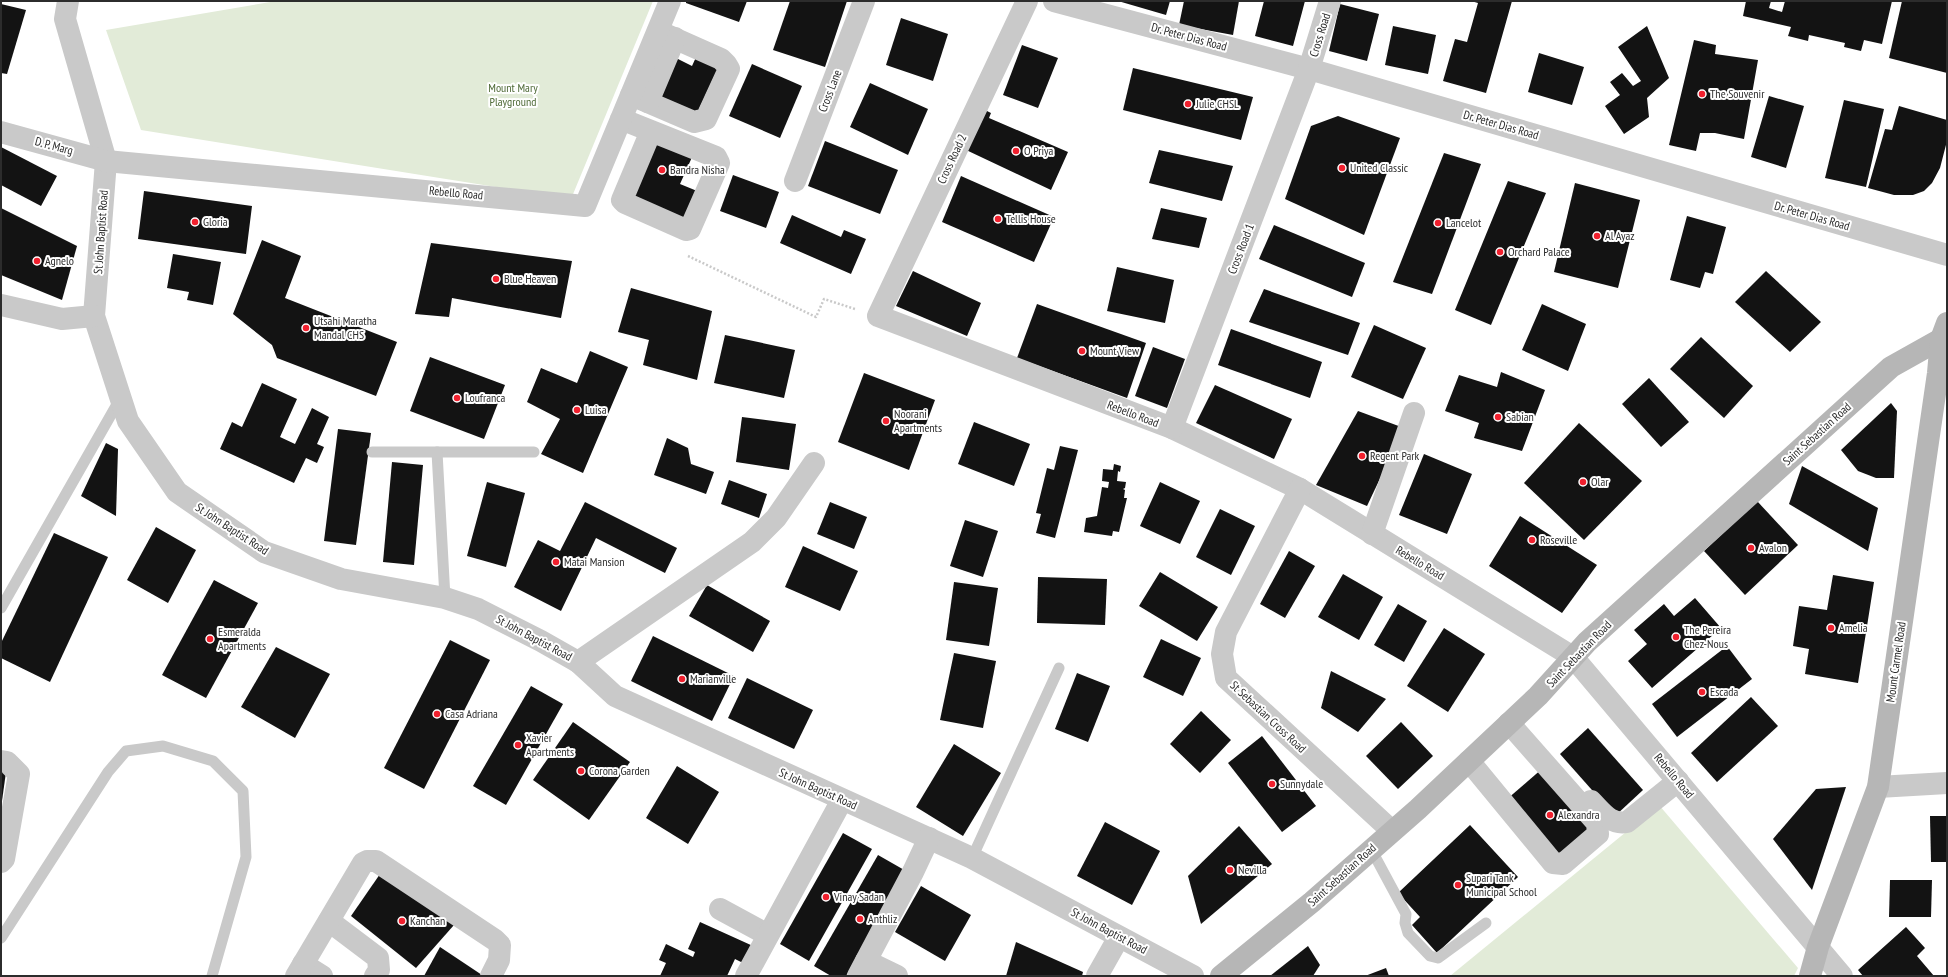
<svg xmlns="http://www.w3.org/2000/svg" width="1948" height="977" font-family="'PT Sans Narrow',sans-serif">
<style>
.green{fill:#e2ebd8}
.building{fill:#131313}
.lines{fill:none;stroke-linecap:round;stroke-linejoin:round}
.path{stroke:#c9c9c9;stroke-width:2.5;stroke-dasharray:2 2;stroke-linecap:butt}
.lane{stroke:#c9c9c9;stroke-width:11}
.street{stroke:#c9c9c9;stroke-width:22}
.secondary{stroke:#b6b6b6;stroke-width:22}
.poi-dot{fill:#f1202e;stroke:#fff;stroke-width:1.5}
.labels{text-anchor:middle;stroke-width:4;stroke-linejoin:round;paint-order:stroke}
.street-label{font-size:12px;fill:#2c2c2c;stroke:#fff}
.park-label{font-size:12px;fill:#4f6a37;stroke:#fff}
.poi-label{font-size:12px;fill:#2c2c2c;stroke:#fff;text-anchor:start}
</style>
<rect width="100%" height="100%" fill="#fff"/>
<g class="green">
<polygon points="276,1 653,1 571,199 141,130 106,30"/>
<polygon points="1659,805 1798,968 1794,976 1450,976"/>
</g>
<g class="building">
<polygon points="686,1 747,1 739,22 686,3"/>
<polygon points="790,1 847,1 825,67 773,50"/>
<polygon points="1118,1 1170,1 1166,15"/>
<polygon points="1184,1 1239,1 1233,35 1179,25"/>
<polygon points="1264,1 1305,1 1293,46 1255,36"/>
<polygon points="1471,1 1512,1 1486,93 1443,81 1455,39 1467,42 1478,3"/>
<polygon points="1746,1 1771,1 1769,8 1782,12 1785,1 1892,1 1882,44 1864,40 1861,51 1844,47 1845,43 1809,35 1808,41 1788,36 1791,27 1743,16"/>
<polygon points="1902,1 1947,1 1947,73 1889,58"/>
<polygon points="1,4 26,10 7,74 1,73"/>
<polygon points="1340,4 1379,14 1367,61 1329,51"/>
<polygon points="901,18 948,34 933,81 886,65"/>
<polygon points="1393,26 1436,35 1428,74 1385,65"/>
<polygon points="1647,26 1669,78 1647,98 1649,117 1624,134 1605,106 1620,95 1610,82 1622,73 1633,86 1641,81 1618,47"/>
<polygon points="1694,40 1716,45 1715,54 1758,60 1744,139 1715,133 1700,133 1696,151 1669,145"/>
<polygon points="1022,45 1058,58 1038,108 1003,95"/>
<polygon points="1539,53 1584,67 1572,105 1528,92"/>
<polygon points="697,55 719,66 695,118 652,98 672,56 692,66"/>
<polygon points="752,64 802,86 780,138 729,116"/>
<polygon points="1133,68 1253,97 1241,140 1123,110"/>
<polygon points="870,83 928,109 908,155 850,127"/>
<polygon points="1769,96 1804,106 1786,168 1751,157"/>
<polygon points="1844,100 1884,109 1866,187 1825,178"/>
<polygon points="1899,106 1947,120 1947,141 1940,168 1932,183 1924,191 1913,195 1894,195 1868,188 1885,129 1892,130"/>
<polygon points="985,110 991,113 989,118 1068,152 1051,190 964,149"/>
<polygon points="1338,116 1400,138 1364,235 1285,199 1311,126"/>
<polygon points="652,138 693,155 680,184 702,193 687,228 624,200"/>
<polygon points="825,141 898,170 880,214 808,186"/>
<polygon points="1,147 57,176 41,206 1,185"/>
<polygon points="1159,150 1233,166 1222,201 1149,183"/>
<polygon points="1444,153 1481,164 1432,294 1393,282"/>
<polygon points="733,175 779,192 766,228 720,211"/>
<polygon points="961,176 1054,217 1034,262 942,222"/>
<polygon points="1508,181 1546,193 1491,325 1455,310"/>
<polygon points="1575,183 1640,200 1618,288 1554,272"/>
<polygon points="144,191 252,206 246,254 138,239"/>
<polygon points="1,208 77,246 62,300 1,275"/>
<polygon points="1161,208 1207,218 1199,248 1152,239"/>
<polygon points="792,215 841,237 844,230 866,239 851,274 780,243"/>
<polygon points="1687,216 1726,227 1713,274 1705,272 1700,288 1670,280"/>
<polygon points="1274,225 1365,263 1352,297 1259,259"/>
<polygon points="262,240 301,256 285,298 397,342 376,396 277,358 272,345 233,314"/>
<polygon points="431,243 572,261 561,318 452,298 449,317 415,314"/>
<polygon points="173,254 221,262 213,305 187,300 189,292 167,288"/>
<polygon points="1117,267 1174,280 1165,323 1107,311"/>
<polygon points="913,271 981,303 967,336 896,306"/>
<polygon points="1766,271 1821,322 1790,352 1735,302"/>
<polygon points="631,288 712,311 697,380 643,365 649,340 618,332"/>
<polygon points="1264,289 1360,323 1348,355 1249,322"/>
<polygon points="1037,304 1146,343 1127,398 1017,358"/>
<polygon points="1542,304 1586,324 1568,371 1522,350"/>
<polygon points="1374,325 1426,348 1403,399 1351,377"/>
<polygon points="1231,329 1322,362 1310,398 1218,365"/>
<polygon points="725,335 795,350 784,398 714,383"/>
<polygon points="1701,337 1753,386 1724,418 1670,369"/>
<polygon points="1153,347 1185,359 1167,408 1135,396"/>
<polygon points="590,351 628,367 583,473 541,454 560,419 527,402 541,368 577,383"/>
<polygon points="430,357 505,385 484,439 410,411"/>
<polygon points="1501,372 1545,390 1522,451 1474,438 1479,423 1445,411 1459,375 1497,387"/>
<polygon points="864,373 935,400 909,470 838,442"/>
<polygon points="1649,378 1689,422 1661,447 1622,404"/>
<polygon points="262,383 297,399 280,437 295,444 312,408 329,417 317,444 324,447 317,463 306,458 294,483 220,449 232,422 242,427"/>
<polygon points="1215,385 1292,419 1274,459 1196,423"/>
<polygon points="1891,403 1897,411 1894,478 1876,478 1858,471 1841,450"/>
<polygon points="1358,411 1404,428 1367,506 1316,485"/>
<polygon points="742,417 796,424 789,470 736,462"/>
<polygon points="974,422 1030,444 1014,486 958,464"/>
<polygon points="1579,423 1642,481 1584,540 1524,483"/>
<polygon points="338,429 371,433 356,545 324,541"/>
<polygon points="667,438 688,448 691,464 714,472 706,494 654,475"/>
<polygon points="106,443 118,449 116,516 81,496"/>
<polygon points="1060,446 1078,450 1055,538 1036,533 1041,514 1036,513 1047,468 1054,470"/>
<polygon points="1424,454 1472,474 1447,534 1399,515"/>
<polygon points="392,462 423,465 414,565 383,562"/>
<polygon points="1114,464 1121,466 1120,472 1118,471 1117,481 1126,482 1125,488 1123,489 1125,490 1124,498 1127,498 1119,532 1113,531 1112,536 1084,532 1086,518 1097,516 1102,487 1108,488 1109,482 1102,481 1103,469 1113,470"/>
<polygon points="1802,466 1878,508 1868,551 1789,504"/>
<polygon points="729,480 767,494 759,518 721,504"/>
<polygon points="487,482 525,493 506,567 467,556"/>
<polygon points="1160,482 1200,501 1180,544 1140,526"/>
<polygon points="1757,501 1798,545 1745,595 1704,551"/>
<polygon points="585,502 677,548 665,573 596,538 561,611 514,587 538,540 560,551"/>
<polygon points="830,502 867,517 854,549 817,534"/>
<polygon points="1220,509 1255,526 1231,575 1196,557"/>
<polygon points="1520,516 1597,565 1562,613 1489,566"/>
<polygon points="965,520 998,531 983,577 950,566"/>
<polygon points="156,527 196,550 168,603 127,580"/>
<polygon points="54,533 108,557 50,682 1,658 1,643"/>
<polygon points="803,546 858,571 840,611 785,587"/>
<polygon points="1289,551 1315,566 1285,618 1260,604"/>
<polygon points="1160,572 1218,607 1197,641 1139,606"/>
<polygon points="1343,574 1383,597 1359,640 1318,617"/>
<polygon points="1833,575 1874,582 1858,683 1805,674 1809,649 1793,646 1799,606 1827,610"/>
<polygon points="1038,577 1107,579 1105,625 1037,623"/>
<polygon points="214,580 258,603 206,698 162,675"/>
<polygon points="954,582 998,588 989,646 946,640"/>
<polygon points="707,585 770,621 753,652 689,616"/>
<polygon points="1695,598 1721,628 1652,688 1628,661 1647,644 1634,630 1664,604 1674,616"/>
<polygon points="1398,604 1427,621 1404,662 1374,645"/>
<polygon points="1444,628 1485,654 1448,712 1407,686"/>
<polygon points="653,636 734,676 712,721 631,681"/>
<polygon points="1161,639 1201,658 1183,696 1143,677"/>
<polygon points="450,640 490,660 424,789 384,768"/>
<polygon points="1727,646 1752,679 1677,737 1652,704"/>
<polygon points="276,647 330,674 295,738 241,707"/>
<polygon points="954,653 996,661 983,728 940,720"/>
<polygon points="1331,671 1386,699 1358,732 1321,708"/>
<polygon points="1077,673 1110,686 1088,742 1055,729"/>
<polygon points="747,678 813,710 794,749 728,718"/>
<polygon points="531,686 563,704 506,805 473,786"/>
<polygon points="1751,697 1778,726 1717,782 1691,753"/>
<polygon points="1201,711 1231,740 1200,773 1170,744"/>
<polygon points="573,722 630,762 589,820 533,780"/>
<polygon points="1401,722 1433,756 1398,789 1366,756"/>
<polygon points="1588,728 1643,790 1615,816 1560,754"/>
<polygon points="1262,736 1316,806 1282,832 1228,763"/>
<polygon points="954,744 1001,773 963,836 916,807"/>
<polygon points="677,766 719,792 688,844 646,818"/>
<polygon points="1543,768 1595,829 1557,861 1506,800"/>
<polygon points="1,772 6,772 2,801 1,801"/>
<polygon points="1846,787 1812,890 1773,839 1816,789"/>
<polygon points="1930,816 1947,816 1947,862 1931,862"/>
<polygon points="1105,822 1160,851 1132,905 1077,876"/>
<polygon points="1470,825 1518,877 1437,953 1412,925 1420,917 1398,893"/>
<polygon points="1239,826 1272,864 1201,924 1188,876"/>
<polygon points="843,833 872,849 809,961 780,944"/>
<polygon points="878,855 906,871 846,976 831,976 814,966"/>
<polygon points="380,874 454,925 416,968 351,916"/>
<polygon points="1890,880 1932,880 1931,917 1889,917"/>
<polygon points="921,886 971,915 945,961 895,932"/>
<polygon points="700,922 753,946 745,964 735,959 727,976 660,976 666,963 659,960 666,944 693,957 695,952 688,949"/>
<polygon points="1906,927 1925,948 1917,956 1934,976 1863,976 1858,970"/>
<polygon points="1016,942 1083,972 1082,976 1006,976"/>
<polygon points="1308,946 1320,965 1313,976 1270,976"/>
<polygon points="440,947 482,975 481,976 424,976"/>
<polygon points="1386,968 1389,976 1365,976"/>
</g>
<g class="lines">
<polyline class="path" points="688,256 816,317 824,299 855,309"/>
<g class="lane">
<polyline points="372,452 534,452"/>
<polyline points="437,452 445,598"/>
<polyline points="1,608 120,399"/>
<polyline points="1371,849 1406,914 1405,923 1408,933 1430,956 1438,958 1486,923"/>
<polyline points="972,858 1059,668"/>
<polyline points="1,938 108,772 126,751 163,746 213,761 243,791 246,857 212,976"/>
</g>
<g class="street">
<polyline points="68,1 65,19 106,161 94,316 128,421 177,492 264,552 341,579 445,598 478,609 541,641 578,662 615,696 972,858 1193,976"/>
<polyline points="1027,1 878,316 1172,428 1300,489 1573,657 1842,976"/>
<polyline points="1054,1 1309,69 1947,255"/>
<polyline points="631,95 694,122 706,119 729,69 726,64 721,59 658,31"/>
<polyline points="648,102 675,38"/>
<polyline points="621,119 716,157 719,163 690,229 686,230 625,203 622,200 651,131"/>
<polyline points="1,132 106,161 585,206 670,1"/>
<polyline points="795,181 864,1"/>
<polyline points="1,305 62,319 94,316"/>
<polyline points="1172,428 1309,69 1330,1"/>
<polyline points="1300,489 1226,632 1222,654 1226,678 1392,831"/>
<polyline points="1372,534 1414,413"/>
<polyline points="578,662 752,542 776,518 814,463"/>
<polyline points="1,761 7,762 19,774 4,859 1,862"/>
<polyline points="1469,761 1553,863 1563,864 1598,834 1597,823 1509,723"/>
<polyline points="1878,787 1947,783"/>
<path d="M1591,801C1602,812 1610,825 1627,822L1678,781"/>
<polyline points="720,909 768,935"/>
<polyline points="329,921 378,958 379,970 375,976"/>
<polyline points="866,961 897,976"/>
<polyline points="303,964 322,976"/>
<polyline points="296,976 363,863 367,861 376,861 495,940 500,945 499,960 491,976"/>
<polyline points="746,976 842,800"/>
<polyline points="858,976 913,872 929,838"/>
<polyline points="1097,976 1119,937"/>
</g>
<g class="secondary">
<polyline points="1221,976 1312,902 1418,809 1538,696 1587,642 1891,367 1941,339"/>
<polyline points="1810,976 1818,947 1878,787 1938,373 1941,339 1947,323"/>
</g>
</g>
<g class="poi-dot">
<circle cx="1702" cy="94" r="4"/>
<circle cx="1188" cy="104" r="4"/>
<circle cx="1016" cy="151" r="4"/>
<circle cx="1342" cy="168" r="4"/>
<circle cx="662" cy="170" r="4"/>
<circle cx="998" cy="219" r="4"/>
<circle cx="195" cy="222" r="4"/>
<circle cx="1438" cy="223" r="4"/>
<circle cx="1597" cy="236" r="4"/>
<circle cx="1500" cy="252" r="4"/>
<circle cx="37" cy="261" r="4"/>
<circle cx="496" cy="279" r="4"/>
<circle cx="306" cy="328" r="4"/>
<circle cx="1082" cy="351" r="4"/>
<circle cx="457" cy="398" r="4"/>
<circle cx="577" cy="410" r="4"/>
<circle cx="1498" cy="417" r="4"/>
<circle cx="886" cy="421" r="4"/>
<circle cx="1362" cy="456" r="4"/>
<circle cx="1583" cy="482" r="4"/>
<circle cx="1532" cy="540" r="4"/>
<circle cx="1751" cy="548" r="4"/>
<circle cx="556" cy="562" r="4"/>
<circle cx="1831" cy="628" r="4"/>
<circle cx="1676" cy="637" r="4"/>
<circle cx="210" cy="639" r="4"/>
<circle cx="682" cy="679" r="4"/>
<circle cx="1702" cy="692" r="4"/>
<circle cx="437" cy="714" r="4"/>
<circle cx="518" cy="745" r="4"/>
<circle cx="581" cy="771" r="4"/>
<circle cx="1272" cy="784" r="4"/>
<circle cx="1550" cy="815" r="4"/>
<circle cx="1230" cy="870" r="4"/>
<circle cx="1458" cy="885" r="4"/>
<circle cx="826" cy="897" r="4"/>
<circle cx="860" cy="919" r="4"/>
<circle cx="402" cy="921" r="4"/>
</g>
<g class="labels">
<g class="street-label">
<text transform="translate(1320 35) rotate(-73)" y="4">Cross Road</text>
<text transform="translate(1189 37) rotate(15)" y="4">Dr. Peter Dias Road</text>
<text transform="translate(830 91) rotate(-69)" y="4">Cross Lane</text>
<text transform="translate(1501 125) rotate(16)" y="4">Dr. Peter Dias Road</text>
<text transform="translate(54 146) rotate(15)" y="4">D. P. Marg</text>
<text transform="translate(952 159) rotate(-65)" y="4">Cross Road 2</text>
<text transform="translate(456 193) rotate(5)" y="4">Rebello Road</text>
<text transform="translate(1812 216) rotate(16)" y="4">Dr. Peter Dias Road</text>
<text transform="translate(101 232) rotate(-86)" y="4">St John Baptist Road</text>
<text transform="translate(1241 249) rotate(-69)" y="4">Cross Road 1</text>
<text transform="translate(1133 414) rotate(21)" y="4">Rebello Road</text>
<text transform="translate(1817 434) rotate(-42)" y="4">Saint Sebastian Road</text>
<text transform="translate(232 529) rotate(33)" y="4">St John Baptist Road</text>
<text transform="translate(1420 563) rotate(31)" y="4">Rebello Road</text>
<text transform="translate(534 638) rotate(28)" y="4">St John Baptist Road</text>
<text transform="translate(1579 654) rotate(-46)" y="4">Saint Sebastian Road</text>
<text transform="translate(1896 662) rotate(-82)" y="4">Mount Carmel Road</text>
<text transform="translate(1268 717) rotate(43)" y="4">St Sebastian Cross Road</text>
<text transform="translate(1674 776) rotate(50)" y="4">Rebello Road</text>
<text transform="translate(818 789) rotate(24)" y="4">St John Baptist Road</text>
<text transform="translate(1342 875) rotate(-42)" y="4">Saint Sebastian Road</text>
<text transform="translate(1109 931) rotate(28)" y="4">St John Baptist Road</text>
</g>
<g class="park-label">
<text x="513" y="92">Mount Mary<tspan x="513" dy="14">Playground</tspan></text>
</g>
<g class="poi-label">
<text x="1710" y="98">The Souvenir</text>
<text x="1196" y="108">Julie CHSL</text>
<text x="1024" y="155">O Priya</text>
<text x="1350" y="172">United Classic</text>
<text x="670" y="174">Bandra Nisha</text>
<text x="1006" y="223">Tellis House</text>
<text x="203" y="226">Gloria</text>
<text x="1446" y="227">Lancelot</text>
<text x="1605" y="240">Al Ayaz</text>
<text x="1508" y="256">Orchard Palace</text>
<text x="45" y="265">Agnelo</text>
<text x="504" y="283">Blue Heaven</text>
<text x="314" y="325">Utsahi Maratha<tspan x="314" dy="14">Mandal CHS</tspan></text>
<text x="1090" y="355">Mount View</text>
<text x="465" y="402">Loufranca</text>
<text x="585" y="414">Luisa</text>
<text x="894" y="418">Noorani<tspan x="894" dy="14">Apartments</tspan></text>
<text x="1506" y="421">Sabian</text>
<text x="1370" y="460">Regent Park</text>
<text x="1591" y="486">Olar</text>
<text x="1540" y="544">Roseville</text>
<text x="1759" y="552">Avalon</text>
<text x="564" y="566">Matai Mansion</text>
<text x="1839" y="632">Amelia</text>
<text x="1684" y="634">The Pereira<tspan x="1684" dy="14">Chez-Nous</tspan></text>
<text x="218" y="636">Esmeralda<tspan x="218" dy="14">Apartments</tspan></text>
<text x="690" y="683">Marianville</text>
<text x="1710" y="696">Escada</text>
<text x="445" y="718">Casa Adriana</text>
<text x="526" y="742">Xavier<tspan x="526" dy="14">Apartments</tspan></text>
<text x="589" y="775">Corona Garden</text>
<text x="1280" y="788">Sunnydale</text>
<text x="1558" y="819">Alexandra</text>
<text x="1238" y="874">Nevilla</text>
<text x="1466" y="882">Supari Tank<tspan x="1466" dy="14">Municipal School</tspan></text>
<text x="834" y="901">Vinay Sadan</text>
<text x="868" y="923">Anthliz</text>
<text x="410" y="925">Kanchan</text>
</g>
</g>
<rect width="1948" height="977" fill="none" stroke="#2c2c2c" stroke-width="4"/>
</svg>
